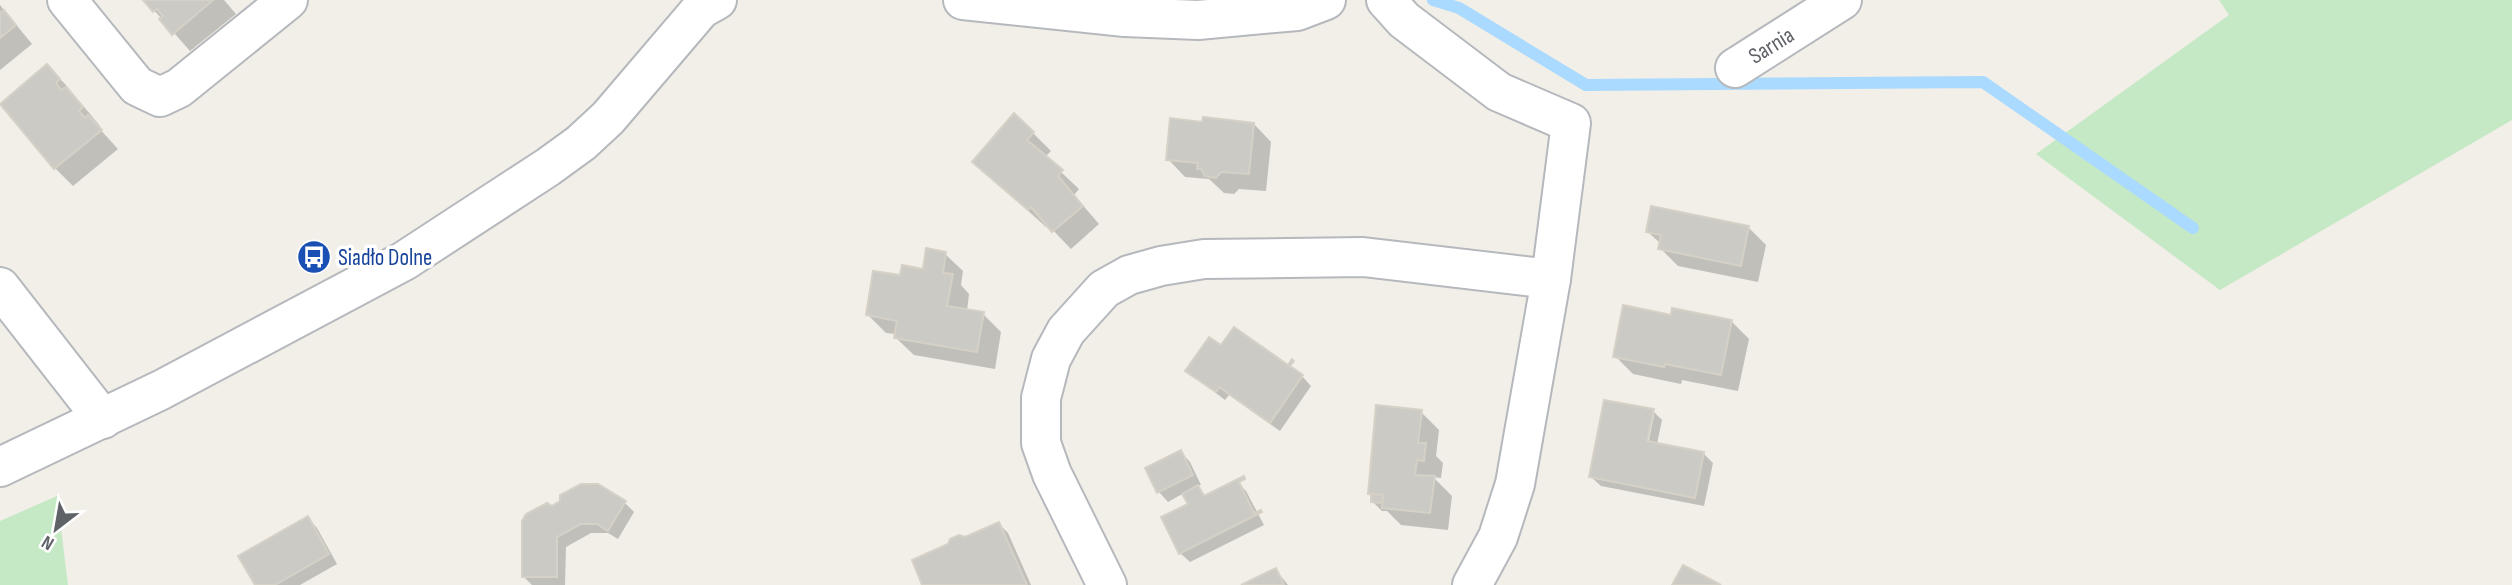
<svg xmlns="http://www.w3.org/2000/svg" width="2512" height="585" font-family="'Sofia Sans Condensed',sans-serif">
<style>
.green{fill:#c5e8c5}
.shadow{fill:#0003;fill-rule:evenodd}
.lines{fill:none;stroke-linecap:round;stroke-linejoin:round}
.stream{stroke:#aadaff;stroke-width:12}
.building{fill:#cccac5;stroke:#d6d1c6;stroke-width:2}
.minor-casing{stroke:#b5b8bc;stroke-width:42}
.minor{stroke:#fff;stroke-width:38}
.labels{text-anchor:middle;stroke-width:7;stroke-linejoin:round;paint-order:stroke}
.street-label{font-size:23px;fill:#5f6368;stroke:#fff}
.transit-label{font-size:23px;fill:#164399;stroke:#fff;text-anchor:start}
</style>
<rect width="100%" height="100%" fill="#f1efe8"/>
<g class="green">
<polygon points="2219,0 2512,0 2512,120 2220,290 2036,154 2229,15"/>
<polygon points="57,496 68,585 0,585 0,521"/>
</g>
<g class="shadow">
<polygon points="145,0 224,0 236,14 190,51"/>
<polygon points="0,5 32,44 0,70"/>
<polygon points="47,66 65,84 100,126 98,127 118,149 73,186 55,168 2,104"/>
<polygon points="1203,124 1254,124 1271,142 1266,191 1239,189 1234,194 1224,193 1209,179 1185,177 1168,159"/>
<polygon points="1033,133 1051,151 1045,157 1079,189 1074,195 1099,224 1071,249 1048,225 1046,227 974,162"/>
<polygon points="1748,227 1766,245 1758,282 1678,266 1660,248 1661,244 1648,232"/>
<polygon points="945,254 963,271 961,285 969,294 967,311 983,314 1001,332 995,369 914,355 896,338 896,334 886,333 868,315 901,277 924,271"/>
<polygon points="1673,317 1731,321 1749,339 1738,391 1682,380 1681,384 1633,374 1615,356"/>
<polygon points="1222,347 1302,376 1311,386 1280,431 1229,395 1225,400 1187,371"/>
<path d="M1653,411L1662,420L1657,444L1703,453L1713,463L1704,506L1601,486L1591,477ZM1651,415H1654L1647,449H1644Z"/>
<polygon points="1421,412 1439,430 1436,456 1443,463 1441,478 1433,477 1452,496 1448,530 1401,525 1387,511 1382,511 1372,501 1370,494"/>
<polygon points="1181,452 1190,462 1201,485 1197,486 1207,497 1237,482 1246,491 1264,525 1190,562 1180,553 1190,505 1184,493 1168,502 1159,492 1147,469"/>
<polygon points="597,486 625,503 634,512 618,539 608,533 591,533 566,547 565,585 532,585 523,576 552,508"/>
<polygon points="308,518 317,528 337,564 300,585 257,585"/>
<polygon points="999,524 1008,533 1031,585 924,585 949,546"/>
<polygon points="1276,570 1288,585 1245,585"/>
</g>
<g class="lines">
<polyline class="stream" points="1433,0 1459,8 1586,85 1983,82 2193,228"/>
</g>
<g class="building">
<polygon points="143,0 213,0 172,35 159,19 163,16 157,9 153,12"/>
<polygon points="4,10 16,25 0,38 0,13"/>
<polygon points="47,64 60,79 56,83 61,90 66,87 83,107 79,111 85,118 88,115 102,130 54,169 0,104"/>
<polygon points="1014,113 1034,132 1027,140 1063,170 1058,176 1083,206 1052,232 1031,207 1028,210 972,162"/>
<polygon points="1203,117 1254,123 1249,174 1221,172 1216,178 1205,176 1201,169 1197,169 1198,163 1166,160 1170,118 1202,122"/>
<polygon points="1651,206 1749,226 1741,266 1658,249 1661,235 1646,232"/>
<polygon points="926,248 946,252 943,273 953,274 947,306 984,312 977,352 894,338 897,321 866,315 873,271 900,275 902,265 923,269"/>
<polygon points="1623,305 1671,315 1672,308 1732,320 1721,375 1665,364 1664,367 1613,357"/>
<polygon points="1234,327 1288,365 1292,359 1294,361 1290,366 1303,375 1270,423 1219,387 1216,392 1185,371 1209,337 1221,345"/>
<polygon points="1604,400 1654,409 1647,441 1704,452 1695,498 1589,477"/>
<polygon points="1376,405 1422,410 1418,443 1426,443 1424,461 1417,460 1415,475 1435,476 1430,513 1382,508 1383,495 1368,494"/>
<polygon points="1181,450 1193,475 1157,493 1145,468"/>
<polygon points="1244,476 1245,479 1239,482 1254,513 1261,510 1262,512 1179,554 1161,517 1188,504 1182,494 1198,485 1204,496"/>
<polygon points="581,484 598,484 626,501 608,531 597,524 581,524 557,537 557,577 522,577 522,521 526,514 547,503 552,506 560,501 560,495"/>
<polygon points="1371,494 1383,495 1382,503 1371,502"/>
<polygon points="308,516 329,554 275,585 255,585 238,556"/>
<polygon points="999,522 1027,585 922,585 912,560 948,544 950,539 959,535 965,537"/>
<polygon points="1683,565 1721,585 1672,585"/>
<polygon points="1276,568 1284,585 1241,585"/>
</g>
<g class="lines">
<g class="minor-casing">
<g id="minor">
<polyline points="67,0 137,86 160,97 179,88 288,0"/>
<polyline points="963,0 1125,17 1198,20 1297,11 1326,0"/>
<polyline points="1386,0 1404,20 1499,92 1571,123 1551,279 1515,484 1498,537 1472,585"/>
<polyline points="1735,68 1842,0"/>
<polyline points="0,287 103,419"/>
<polyline points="0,467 161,390 404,261 548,167 581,143 608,118 701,9 717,0"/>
<polyline points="1107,585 1052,474 1041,443 1041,398 1051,359 1066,331 1104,289 1129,275 1161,266 1204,259 1363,257 1551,279"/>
</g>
</g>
<use href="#minor" class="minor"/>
</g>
<defs>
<g id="bus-disc" transform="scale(1.75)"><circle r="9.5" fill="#1a4fb4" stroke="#fff"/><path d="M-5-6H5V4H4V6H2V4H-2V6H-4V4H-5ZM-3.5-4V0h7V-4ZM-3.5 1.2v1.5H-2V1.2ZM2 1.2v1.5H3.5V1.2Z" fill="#fff"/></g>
</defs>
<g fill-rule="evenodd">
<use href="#bus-disc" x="314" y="257"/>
</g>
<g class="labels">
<g class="street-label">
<text transform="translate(1771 45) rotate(-32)" y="8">Sarnia</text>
</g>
<g class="transit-label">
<text x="338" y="265">Siadło Dolne</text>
</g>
</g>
<g transform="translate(56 529) rotate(211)" stroke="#ffffff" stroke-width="5" paint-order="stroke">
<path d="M0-5L12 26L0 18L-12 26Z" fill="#5f6368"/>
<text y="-10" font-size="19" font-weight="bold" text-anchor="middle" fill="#5f6368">N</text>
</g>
</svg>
